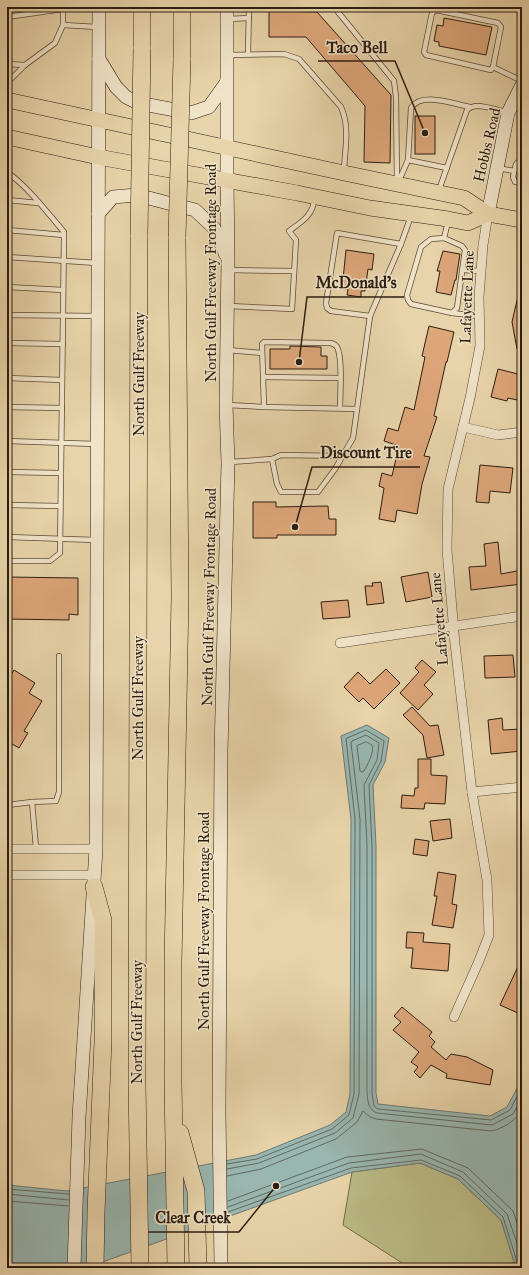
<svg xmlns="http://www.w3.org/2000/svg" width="529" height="1275" font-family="'IM FELL Great Primer',serif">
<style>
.green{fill:#bbbb85;stroke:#746c4b}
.water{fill:#99b7b1;stroke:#6d7971}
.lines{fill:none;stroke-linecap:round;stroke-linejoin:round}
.shore{stroke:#626a61;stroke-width:1}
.building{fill:#dda679;stroke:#2c1d11}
.lane-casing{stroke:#5b4b37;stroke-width:6}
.street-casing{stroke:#5b4b37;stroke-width:10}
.secondary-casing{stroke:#2c1d11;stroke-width:14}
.primary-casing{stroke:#2c1d11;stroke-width:16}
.highway-casing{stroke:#2c1d11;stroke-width:18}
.lane{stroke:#f0e3c8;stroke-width:4.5}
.street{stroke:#f0e3c8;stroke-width:9}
.secondary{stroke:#f0e3c8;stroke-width:13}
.primary{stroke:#e8d4aa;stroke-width:15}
.highway{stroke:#e8d4aa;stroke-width:17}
.highway-bridge-casing{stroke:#2c1d11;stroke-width:18;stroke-linecap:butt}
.highway-bridge{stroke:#e8d4aa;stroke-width:17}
.labels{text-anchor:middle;stroke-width:3;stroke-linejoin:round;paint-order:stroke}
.street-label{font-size:15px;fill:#2c1d11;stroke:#f0e3c8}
.leader{fill:none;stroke:#2c1d11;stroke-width:1.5}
.callout-dot{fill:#2c1d11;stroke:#f0e3c8;stroke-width:1.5}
.callout-label{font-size:16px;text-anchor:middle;font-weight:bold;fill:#2c1d11;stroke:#f0e3c8;stroke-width:3;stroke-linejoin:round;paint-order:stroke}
</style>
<rect width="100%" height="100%" fill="#e8d4aa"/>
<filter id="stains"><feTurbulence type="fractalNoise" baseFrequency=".005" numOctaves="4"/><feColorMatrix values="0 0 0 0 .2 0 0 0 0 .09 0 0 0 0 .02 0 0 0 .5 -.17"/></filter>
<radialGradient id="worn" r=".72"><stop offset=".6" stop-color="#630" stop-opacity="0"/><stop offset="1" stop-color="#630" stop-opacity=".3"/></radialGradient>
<polygon class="green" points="420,1163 458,1179 501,1220 516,1268 404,1268 402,1263 343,1225 352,1172"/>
<polygon class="water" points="367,725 389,738 385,762 373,785 376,846 376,1093 378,1104 490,1116 507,1107 522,1079 522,1268 516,1268 501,1220 458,1179 420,1163 352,1172 86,1268 7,1268 7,1185 67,1191 256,1155 330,1125 346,1112 350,1094 351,819 341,736"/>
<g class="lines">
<g class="shore">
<path d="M366,742C367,742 372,745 372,745C375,751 367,766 364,771L362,772L360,771L357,746Z"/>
<polyline points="227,1164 257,1159 332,1129 349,1115 354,1094 355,819 346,739 347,738 366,730 384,741 381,761 369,785 372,846 372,1093 374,1106 378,1109 491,1120 510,1110 522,1087"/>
<path d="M227,1169L259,1163L335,1133L353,1118L359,1094L360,819L351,743L352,741L366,735L379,743L377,760L364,785L367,846V1093C368,1101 368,1110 377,1113L492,1125L513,1114L522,1098"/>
<path d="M227,1176L261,1169L336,1139L357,1122L363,1111L370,1117L376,1119L491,1131C502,1129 516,1121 522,1110"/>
<polyline points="7,1189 69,1194"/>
<polyline points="7,1194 69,1200"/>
<polyline points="7,1201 69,1206"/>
<polyline points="228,1201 347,1157 422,1149 468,1168 513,1211 522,1238"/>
<polyline points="228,1207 349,1163 421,1154 463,1172 507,1214 522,1258"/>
<polyline points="228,1212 351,1168 421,1160 460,1176 503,1217 519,1268"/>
</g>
</g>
<g class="building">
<polygon points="269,11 317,12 391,95 390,163 364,162 365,106 306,37 269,37"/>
<polygon points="444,18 492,27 486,55 439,46 439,42 434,41 437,25 443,26"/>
<rect x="415" y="116" width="20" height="38"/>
<polygon points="346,250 374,254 372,270 368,269 365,291 361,291 361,297 347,295 348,289 342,289"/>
<polygon points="443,251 460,254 456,280 455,280 451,295 436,292 440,271 437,271"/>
<polygon points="518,296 522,297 522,349 517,349 512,322"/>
<polygon points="429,326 454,332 447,362 446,362 434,416 437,417 424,456 430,457 422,484 417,514 397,510 395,522 379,519 384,488 379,486 382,473 392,476 399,446 384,441 388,428 398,431 405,407 414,410 425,357 422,356"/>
<polygon points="290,346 321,347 321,356 327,356 327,369 270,369 270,349 290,349"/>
<polygon points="498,369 522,375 522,401 508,398 507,401 491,397"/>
<polygon points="480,465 513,468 510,493 490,491 489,503 476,502"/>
<polygon points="253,502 276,502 276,507 328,506 329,519 336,519 336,535 277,535 277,538 253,538"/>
<polygon points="498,542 501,574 522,570 522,584 471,590 469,567 486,566 484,544"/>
<polygon points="428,572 432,597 406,602 401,577"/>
<polygon points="7,577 78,578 78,615 69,614 69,620 7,619"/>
<polygon points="381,582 384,603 367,605 365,586 373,586 372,583"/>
<polygon points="348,600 350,617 323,619 321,602"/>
<polygon points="513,655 515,677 485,678 484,656"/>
<polygon points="422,660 436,672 424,685 433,694 418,710 400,693 419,672 415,668"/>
<polygon points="386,669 400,683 374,709 363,698 359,702 344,687 358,672 370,684"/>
<polygon points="14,670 35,683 29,693 42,701 24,731 28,733 19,748 7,741 7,681"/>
<polygon points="412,707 430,726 438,725 444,755 427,758 423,735 403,715"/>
<polygon points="502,718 503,730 522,729 522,751 491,754 488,720"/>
<polygon points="418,759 431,759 431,775 447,776 445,804 425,803 424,809 401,808 402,795 414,796 415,788 418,788"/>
<polygon points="450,819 452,838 433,841 430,821"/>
<polygon points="415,839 429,841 427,856 413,854"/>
<polygon points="438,872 456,875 452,904 457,905 453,928 432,925 437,896 434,896"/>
<polygon points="407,932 424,933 423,942 450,944 448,971 411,968 413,948 406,948"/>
<polygon points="522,958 522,1009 520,1014 500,1005"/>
<polygon points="402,1007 432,1032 429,1036 435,1042 431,1047 446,1060 451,1054 467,1057 493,1070 490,1085 446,1078 447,1074 431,1065 420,1078 414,1072 418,1067 411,1062 419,1052 393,1030 401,1022 394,1016"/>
</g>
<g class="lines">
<g class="lane-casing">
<g id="lane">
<polyline points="334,7 394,81 396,97 397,182"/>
<polygon points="436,10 498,23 501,27 493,67 491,70 426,55 424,52 432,13"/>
<polyline points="7,17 63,9"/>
<polyline points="229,19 249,18"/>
<polyline points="63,25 97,27"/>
<polyline points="248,54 249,7"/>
<path d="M229,55L284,54L299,59L341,107C350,127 345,149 344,170"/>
<polyline points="7,64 25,65"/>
<polyline points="493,67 522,81"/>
<polyline points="7,83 25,65 55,43 63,25 63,7"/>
<polyline points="408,160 447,168"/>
<polyline points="522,163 518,162 516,164 513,177 515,182 522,183"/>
<polyline points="498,168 514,171"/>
<path d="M7,172C28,187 47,212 64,232V235L60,553L50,561H7"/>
<path d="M398,183L408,160L411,108C421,91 453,104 470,107"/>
<path d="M439,190L467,110C476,101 495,110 506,112"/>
<polyline points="7,200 38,203"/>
<polyline points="7,230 64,235"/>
<polyline points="444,238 462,246 465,250 457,308 452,313 411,304 408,300 407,295 421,247 431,239 444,238 448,222"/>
<polyline points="7,257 97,263"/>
<polyline points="229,270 293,271"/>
<polyline points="463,270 481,271"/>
<polyline points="7,287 63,290"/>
<path d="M229,306L292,309L296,240L289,231C300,223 314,215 314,199"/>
<polyline points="452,313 479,316"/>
<polyline points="7,315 96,316"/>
<polyline points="370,316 331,311 327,308 326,303 337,233 401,244"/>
<polyline points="7,343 63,344"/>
<polyline points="228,350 262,353"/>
<polyline points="263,377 340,378"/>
<polyline points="7,378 62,380"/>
<polyline points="228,405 264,407 357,409"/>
<polyline points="7,407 62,408"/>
<path d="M264,407L262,344L264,342L329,343C332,343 335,344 337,347C343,358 340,395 340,408"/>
<polyline points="7,441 96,444"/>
<polyline points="272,459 281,455 343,456"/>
<polyline points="230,462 272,459 277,484 281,492 318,492 335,469 353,438 370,316 401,244 411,216"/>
<polyline points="7,472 61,473"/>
<polyline points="7,505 60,506"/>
<polyline points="7,537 96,540"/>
<polyline points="7,805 32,802"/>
<polyline points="36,848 32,802 56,801 59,792 59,656"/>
</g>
</g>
<g class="street-casing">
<g id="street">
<polyline points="463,427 498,435 522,432"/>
<polyline points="340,643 522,616"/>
<polyline points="472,792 522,787"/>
<polyline points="7,849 96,849"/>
<polyline points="7,875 95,875"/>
<polyline points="454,1017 479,961 489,935 487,880 472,792 455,644 447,550 448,489 470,398 480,346 479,297 483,245 488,214"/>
</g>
</g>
<g class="secondary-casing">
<g id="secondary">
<polyline points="99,59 116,87 126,97 138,103 191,113 209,107 226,83"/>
<polyline points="98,214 113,197 137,195 195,210 214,228 226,255"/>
<polyline points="488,214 508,113 522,85"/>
<polyline points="74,1268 79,1117 96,849 99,7"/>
<polyline points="221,1268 219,1111 221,752 228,463 226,405 228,260 227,180 227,7"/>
</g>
</g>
<g class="primary-casing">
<g id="primary">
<polyline points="7,100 344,173 464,198 488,214 522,220"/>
<polyline points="7,137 98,157 297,193 370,208 448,219 468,223 488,214"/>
</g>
</g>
<g class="highway-casing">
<g id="highway">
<polyline points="142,49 142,7"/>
<polyline points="182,60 182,7"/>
<polyline points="139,235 137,1083 140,1268"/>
<polyline points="94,887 103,920 103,1042 96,1212 95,1268"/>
<polyline points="180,1133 196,1191 198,1268"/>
<polyline points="176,1268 173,1082 173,963 180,598 177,237"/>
</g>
</g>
<use href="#lane" class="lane"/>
<use href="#street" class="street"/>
<use href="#secondary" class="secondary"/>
<use href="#primary" class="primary"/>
<use href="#highway" class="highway"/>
<g class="highway-bridge-casing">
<g id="highway-bridge">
<polyline points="139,235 142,49"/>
<polyline points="177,237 182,60"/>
</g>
</g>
<use href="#highway-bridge" class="highway-bridge"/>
</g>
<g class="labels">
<g class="street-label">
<text transform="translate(487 145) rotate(-77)" y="5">Hobbs Road</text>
<text transform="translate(211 273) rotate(-90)" y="5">North Gulf Freeway Frontage Road</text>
<text transform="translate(467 297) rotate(-88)" y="5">Lafayette Lane</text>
<text transform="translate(139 374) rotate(-90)" y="5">North Gulf Freeway</text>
<text transform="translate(209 597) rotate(-89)" y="5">North Gulf Freeway Frontage Road</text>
<text transform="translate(439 619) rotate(-95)" y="5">Lafayette Lane</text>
<text transform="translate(138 698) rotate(-90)" y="5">North Gulf Freeway</text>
<text transform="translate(204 921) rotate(-90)" y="5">North Gulf Freeway Frontage Road</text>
<text transform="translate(137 1022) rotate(-90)" y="5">North Gulf Freeway</text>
</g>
</g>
<path class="leader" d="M425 133L395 61H318M299 362L307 297H404M295 527L312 467H420M276 1186L239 1232H148"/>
<g class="callout-dot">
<circle cx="425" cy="133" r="4"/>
<circle cx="299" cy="362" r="4"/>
<circle cx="295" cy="527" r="4"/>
<circle cx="276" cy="1186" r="4"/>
</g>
<g class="callout-label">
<text x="357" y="53">Taco Bell</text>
<text x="356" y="288">McDonald's</text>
<text x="366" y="458">Discount Tire</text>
<text x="193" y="1223">Clear Creek</text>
</g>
<rect width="529" height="1275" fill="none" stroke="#e8d4aa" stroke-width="24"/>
<rect x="8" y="8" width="513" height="1259" fill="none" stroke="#2c1d11" stroke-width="2"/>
<rect x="12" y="12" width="505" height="1251" fill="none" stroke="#2c1d11"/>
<rect width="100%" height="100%" filter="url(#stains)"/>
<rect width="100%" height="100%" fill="url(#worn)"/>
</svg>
